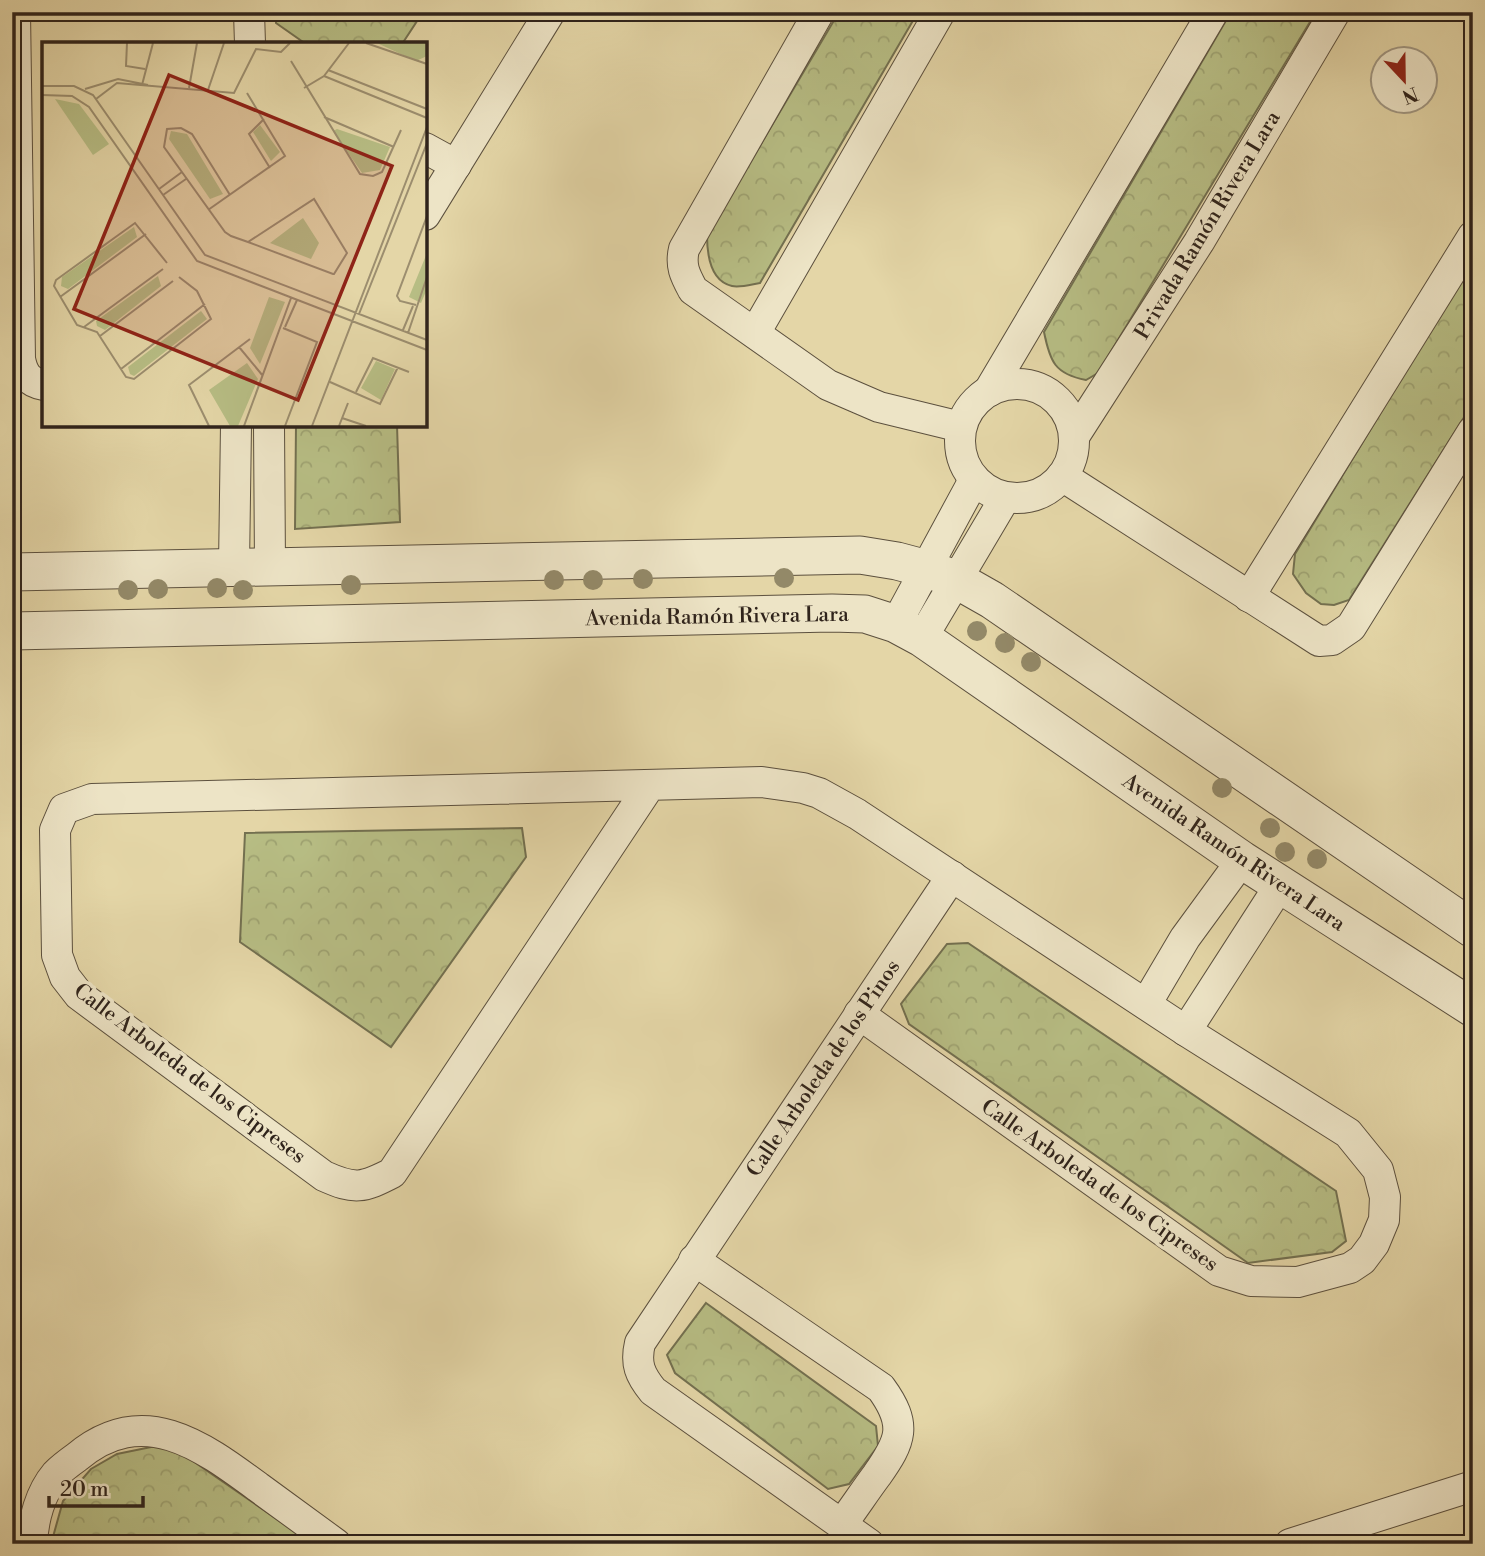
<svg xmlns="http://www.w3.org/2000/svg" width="1485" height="1556" font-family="'Libre Bodoni',serif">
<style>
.park{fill:url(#park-crowns);stroke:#737050;stroke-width:2}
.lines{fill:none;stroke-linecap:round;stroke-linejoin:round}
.minor-casing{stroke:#5c503e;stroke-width:32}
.tertiary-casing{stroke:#5c503e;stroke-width:39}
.minor{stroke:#ede4c6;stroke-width:30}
.tertiary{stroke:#ede4c6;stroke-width:37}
.tree{fill:#938968}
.labels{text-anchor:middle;stroke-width:7;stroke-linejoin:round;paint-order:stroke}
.street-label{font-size:21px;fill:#2f231b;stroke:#ede4c6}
.inset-road{fill:none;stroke:#9c8e6f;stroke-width:2}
.view{fill:#8f2418;fill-opacity:0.15;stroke:#8f2418;stroke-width:3.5}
.inset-edge{fill:none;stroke:#2f231b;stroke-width:3.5}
</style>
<defs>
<pattern id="park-crowns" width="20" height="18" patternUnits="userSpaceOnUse" patternTransform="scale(1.75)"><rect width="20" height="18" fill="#b7bd84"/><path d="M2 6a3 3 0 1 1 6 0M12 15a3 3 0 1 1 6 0" fill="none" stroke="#9ea271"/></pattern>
</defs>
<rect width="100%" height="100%" fill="#e4d6a7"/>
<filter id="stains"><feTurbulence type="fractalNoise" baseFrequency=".00286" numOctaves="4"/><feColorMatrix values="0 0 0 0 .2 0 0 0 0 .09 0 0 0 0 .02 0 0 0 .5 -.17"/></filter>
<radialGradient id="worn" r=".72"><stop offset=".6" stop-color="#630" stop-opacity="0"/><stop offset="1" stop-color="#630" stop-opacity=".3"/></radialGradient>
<g class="park">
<polygon points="276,12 423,12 402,44 306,44 276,23"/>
<path d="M839,12H918L760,283C753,284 740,288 732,286C710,281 707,254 707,235Z"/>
<path d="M1231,12H1316L1098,373L1086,380C1055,374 1050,362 1044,332Z"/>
<polygon points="1473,260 1473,403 1349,600 1334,605 1321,604 1306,593 1293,574 1295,554"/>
<polygon points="296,425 397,425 400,522 295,529"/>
<polygon points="522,828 526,857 391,1047 240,942 245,833"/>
<polygon points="968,943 1336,1191 1346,1241 1332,1252 1248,1263 909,1024 901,1004 947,944"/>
<polygon points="706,1303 876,1426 878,1446 849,1484 828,1489 675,1373 667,1355"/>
<polygon points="156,1446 174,1448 313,1544 51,1544 63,1501 91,1469 117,1454"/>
</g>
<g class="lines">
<g class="minor-casing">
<g id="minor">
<path d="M15,12L20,359C23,374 28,382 44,385"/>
<polyline points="249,12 250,44"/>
<path d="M819,12L684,249C680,266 685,275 693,290L828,385L879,407L961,427"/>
<polyline points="425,148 456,165"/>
<polyline points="425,215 550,12"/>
<polyline points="755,333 940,12"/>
<circle cx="1017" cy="441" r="57"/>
<polyline points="989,391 1213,12"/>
<polyline points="269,425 270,566"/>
<polyline points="1075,435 1199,242 1335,12"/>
<polyline points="1062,476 1319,641 1332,640 1351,627 1473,431"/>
<polyline points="234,566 236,425"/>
<polyline points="1249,597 1473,236"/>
<polyline points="896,624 974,480"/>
<polyline points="922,638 1005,498"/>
<path d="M650,785L392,1173C363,1188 355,1190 324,1176L79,995L65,977L57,955L55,830L64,809L92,799L762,782L803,788L819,793L857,814L1186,1031L1348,1133L1378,1170L1385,1197L1384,1220L1374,1244L1362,1260L1350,1268L1298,1282L1251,1281L1219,1271L859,1014"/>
<polyline points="1146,1004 1185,938 1242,860"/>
<polyline points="1186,1031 1280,885"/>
<path d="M694,1260L881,1388C908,1425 901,1441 877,1475C865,1491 854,1508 842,1524"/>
<path d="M32,1544C33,1520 40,1493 56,1474C62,1468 70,1462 77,1457C143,1402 201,1445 258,1487C284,1506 310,1525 336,1544"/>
<path d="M869,1544L653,1391C640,1375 635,1364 640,1343L952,876"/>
<polyline points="1290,1544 1473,1486"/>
</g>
</g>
<g class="tertiary-casing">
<g id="tertiary">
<polyline points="12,572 860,555 897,561 927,569 955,579 992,600 1473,929"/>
<polyline points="12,631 832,613 865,614 896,624 922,638 1242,860 1473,1008"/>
</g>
</g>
<use href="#minor" class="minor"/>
<use href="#tertiary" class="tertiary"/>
</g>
<g class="tree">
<circle cx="784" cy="578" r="10"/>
<circle cx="643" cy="579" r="10"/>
<circle cx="554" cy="580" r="10"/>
<circle cx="593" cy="580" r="10"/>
<circle cx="351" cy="585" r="10"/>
<circle cx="217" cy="588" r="10"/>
<circle cx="158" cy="589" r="10"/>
<circle cx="128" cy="590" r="10"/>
<circle cx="243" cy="590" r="10"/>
<circle cx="977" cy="631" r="10"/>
<circle cx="1005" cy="643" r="10"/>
<circle cx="1031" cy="662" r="10"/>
<circle cx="1222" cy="788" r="10"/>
<circle cx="1270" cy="828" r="10"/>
<circle cx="1285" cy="852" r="10"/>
<circle cx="1317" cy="859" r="10"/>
</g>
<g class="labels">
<g class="street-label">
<text transform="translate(1207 225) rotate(-59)" y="7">Privada Ramón Rivera Lara</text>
<text transform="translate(717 616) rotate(-1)" y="7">Avenida Ramón Rivera Lara</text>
<text transform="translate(1234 852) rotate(34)" y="7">Avenida Ramón Rivera Lara</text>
<text transform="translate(823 1068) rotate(-56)" y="7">Calle Arboleda de los Pinos</text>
<text transform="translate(190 1073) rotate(37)" y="7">Calle Arboleda de los Cipreses</text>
<text transform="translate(1100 1185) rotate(35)" y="7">Calle Arboleda de los Cipreses</text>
</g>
</g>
<g transform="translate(42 42)">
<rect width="385" height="385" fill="#e4d6a7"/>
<path d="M13,57L37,62L67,102L51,113Z" fill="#b7bd84"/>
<path d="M335,1H385V14L374,19ZM218,83L238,110L229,119L211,90ZM295,87L348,105L338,128L320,131L291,89ZM129,89L145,92L181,152L168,157L127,97ZM261,176L277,201L269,217L228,201ZM92,185L95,195L26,247L19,244L20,235ZM385,211V247L379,261L367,255ZM116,234L119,244L63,288L55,284L54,279ZM227,255L243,260L218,322L208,306ZM159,269L165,277L92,334L88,332L86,325ZM334,319L353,327L339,358L319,346ZM205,321L216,337L196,384H188L167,348Z" fill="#b7bd84"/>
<path class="inset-road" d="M85,1L84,24L103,27M324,1L385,22M249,19L318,132L331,134L340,130L359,88M286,28L385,67M282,34L385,76M100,43L111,1M0,44H32L51,53L163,213L385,298M147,46L155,1M262,46L282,34L307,1M43,47L76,37L106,43M166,48L182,1M0,53L30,54L47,65L155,219L385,308M54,57L75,41L192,51L214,7L239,10L248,1M282,75L352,105M222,77L207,92L228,126M117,147L140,130M121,153L144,137M188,153L150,92L139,86L125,87L122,105L183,190L189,194L206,200L291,232H292L305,211L272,157L206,200M166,168L243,114L205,51M125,221L93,181L14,238L12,244L35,283L55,290L84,335L92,337L169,277L155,249L137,235M18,255L104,192M374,263L358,259L355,254L385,174M317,272L385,101M42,285L121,227M243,285L255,258M241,286L275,300L243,384M361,288L371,264M366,291L385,235M58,294L131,239M197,305L221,334M79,327L163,262M288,340L338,362L356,325M314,350L331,316L367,330M300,376L324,384M167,384L147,343L208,297M202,384L249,256M270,384L385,85M297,384L306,361"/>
<path class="view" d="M127,33L350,124L256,358L32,267Z"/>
<rect width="385" height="385" class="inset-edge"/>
</g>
<rect width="1485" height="1556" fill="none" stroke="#e4d6a7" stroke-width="42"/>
<rect x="14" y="14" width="1457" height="1528" fill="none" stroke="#2f231b" stroke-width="3.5"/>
<rect x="21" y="21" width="1443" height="1514" fill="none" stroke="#2f231b" stroke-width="2"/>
<g transform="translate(1404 80) rotate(158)"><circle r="33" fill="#ede4c6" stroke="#a19782" stroke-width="2"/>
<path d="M0-5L12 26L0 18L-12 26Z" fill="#8f2418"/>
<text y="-10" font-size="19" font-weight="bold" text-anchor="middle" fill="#2f231b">N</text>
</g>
<path d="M49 1496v10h94v-10" fill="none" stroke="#2f231b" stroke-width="3.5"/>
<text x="60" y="1496" font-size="21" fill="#2f231b" stroke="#ede4c6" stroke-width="5" paint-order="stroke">20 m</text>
<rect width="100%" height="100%" filter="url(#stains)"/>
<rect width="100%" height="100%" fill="url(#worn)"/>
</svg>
